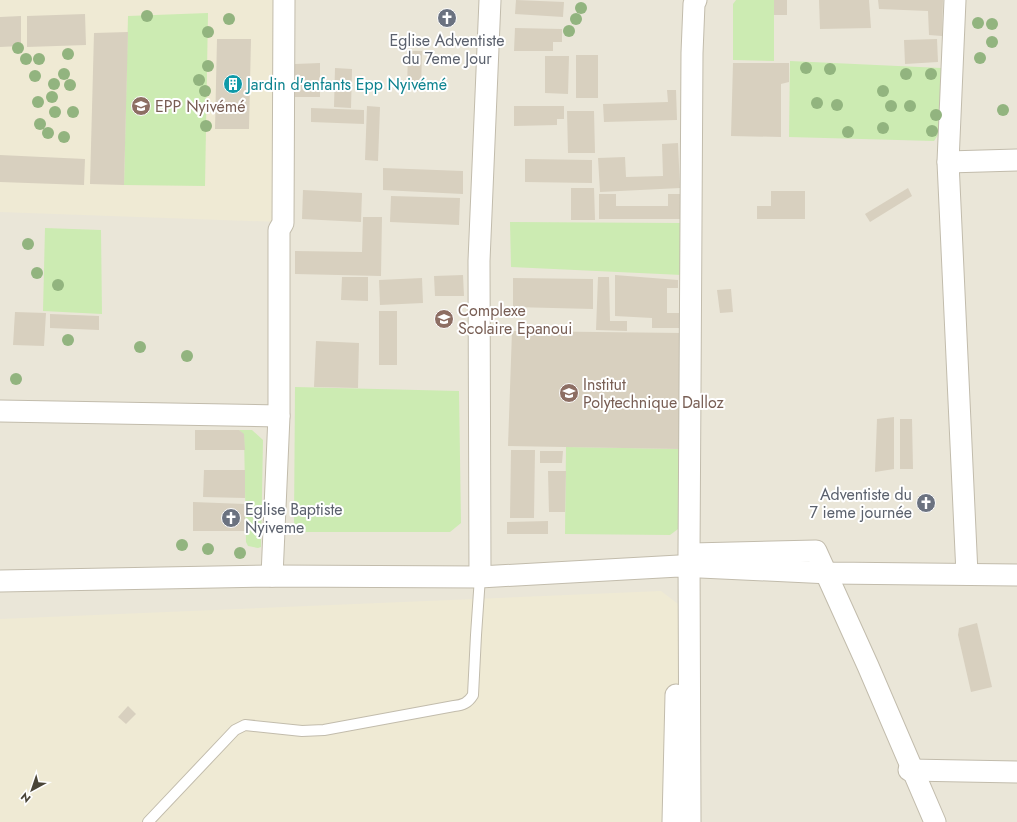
<svg xmlns="http://www.w3.org/2000/svg" width="1017" height="822" font-family="Jost,sans-serif">
<style>
.residential{fill:#eae6d8}
.education{fill:#efead4}
.green{fill:#ccebb2}
.building{fill:#d8d0bf}
.lines{fill:none;stroke-linecap:round;stroke-linejoin:round}
.lane-casing{stroke:#c2bcac;stroke-width:12}
.street-casing{stroke:#c2bcac;stroke-width:23}
.lane{stroke:#fff;stroke-width:10}
.street{stroke:#fff;stroke-width:21}
.tree{fill:#92b47f}
.labels{text-anchor:middle;stroke-width:4;stroke-linejoin:round;paint-order:stroke}
.worship-label{font-size:16px;fill:#5b616d;stroke:#fff}
.culture-label{font-size:16px;fill:#0d838f;stroke:#fff;text-anchor:start}
.education-label{font-size:16px;fill:#785e54;stroke:#fff;text-anchor:start}
</style>
<rect width="100%" height="100%" fill="#f6f3ea"/>
<rect class="residential" x="0" y="0" width="1017" height="822"/>
<g class="education">
<polygon points="0,0 282,0 280,222 0,212"/>
<polygon points="661,591 682,607 679,822 0,822 0,619"/>
</g>
<g class="green">
<polygon points="736,0 774,0 774,61 733,60 733,4"/>
<polygon points="208,13 205,186 124,185 128,16"/>
<polygon points="790,61 941,68 940,132 934,141 789,137"/>
<polygon points="510,222 680,223 682,275 511,267"/>
<polygon points="45,228 101,230 102,314 43,311"/>
<polygon points="295,387 459,391 461,523 450,532 304,532 294,525"/>
<polygon points="239,430 252,430 263,440 261,547 258,548 248,546 246,542 244,435"/>
<polygon points="566,447 680,449 678,529 670,535 565,534"/>
</g>
<g class="building">
<polygon points="516,0 564,2 563,17 515,14"/>
<rect x="774" y="0" width="13" height="15"/>
<polygon points="819,0 869,0 871,28 820,29"/>
<polygon points="878,0 943,0 942,36 929,35 928,11 879,9"/>
<polygon points="85,14 86,45 27,47 27,16"/>
<polygon points="21,16 21,46 0,47 0,17"/>
<polygon points="515,28 562,29 562,42 553,42 553,51 514,51"/>
<polygon points="128,32 124,185 90,184 94,33"/>
<polygon points="217,39 251,39 249,129 215,129"/>
<polygon points="937,39 938,62 905,64 904,40"/>
<polygon points="408,51 422,51 421,91 407,90"/>
<rect x="576" y="55" width="22" height="43"/>
<polygon points="545,56 569,56 568,94 545,93"/>
<polygon points="320,63 320,97 295,97 295,64"/>
<polygon points="733,63 789,63 789,82 781,84 781,137 731,136"/>
<polygon points="335,68 352,69 351,108 334,107"/>
<polygon points="667,90 676,90 677,120 604,122 603,104 668,102"/>
<polygon points="367,106 380,107 378,161 365,160"/>
<polygon points="514,106 564,106 564,119 557,119 557,125 514,126"/>
<polygon points="311,108 364,110 364,124 311,122"/>
<polygon points="567,111 594,111 595,153 568,153"/>
<polygon points="678,143 680,188 600,192 598,158 625,157 626,177 663,176 662,144"/>
<polygon points="0,155 85,159 84,185 0,182"/>
<polygon points="525,159 592,160 592,183 525,182"/>
<polygon points="383,168 463,171 463,194 383,190"/>
<polygon points="571,188 594,188 595,220 571,220"/>
<polygon points="908,188 912,196 870,222 865,214"/>
<polygon points="303,190 362,193 361,222 302,219"/>
<polygon points="771,191 805,191 805,219 757,219 757,206 771,206"/>
<polygon points="599,194 616,194 616,206 668,206 668,194 680,194 680,219 599,219"/>
<polygon points="391,196 460,198 459,225 390,222"/>
<polygon points="363,217 382,217 381,276 295,274 295,251 362,252"/>
<polygon points="463,275 464,296 435,296 434,276"/>
<polygon points="615,275 678,280 678,288 667,288 667,313 681,313 680,328 652,328 652,318 615,316"/>
<polygon points="342,277 368,277 368,301 341,300"/>
<polygon points="598,277 609,277 610,321 627,321 627,331 596,330"/>
<polygon points="422,278 423,303 380,305 379,280"/>
<polygon points="513,278 593,279 593,309 513,307"/>
<polygon points="731,289 733,312 720,313 717,290"/>
<rect x="379" y="311" width="18" height="54"/>
<polygon points="15,312 46,313 44,346 13,345"/>
<polygon points="50,314 99,316 99,330 50,328"/>
<polygon points="512,331 682,333 680,449 508,446"/>
<polygon points="316,341 359,343 358,388 314,387"/>
<polygon points="894,417 894,469 875,472 877,419"/>
<polygon points="900,419 912,419 913,469 900,469"/>
<polygon points="195,430 239,430 244,434 245,450 195,450"/>
<polygon points="511,450 535,450 534,518 510,518"/>
<polygon points="540,451 563,451 562,463 540,463"/>
<polygon points="204,470 245,470 245,498 203,497"/>
<polygon points="548,471 566,471 565,512 549,512"/>
<polygon points="193,502 245,504 245,531 193,531"/>
<polygon points="548,521 548,534 507,534 507,522"/>
<polygon points="977,623 992,687 971,692 958,635 959,628"/>
<polygon points="128,706 136,714 126,724 118,717"/>
</g>
<g class="lines">
<g class="lane-casing">
<path id="lane" d="M148,822L235,730L245,725L302,731L324,730L454,706C463,705 468,703 473,695L476,635L480,577"/>
</g>
<g class="street-casing">
<g id="street">
<polyline points="955,0 948,162 967,574"/>
<polyline points="948,162 1017,160"/>
<polyline points="0,411 279,416"/>
<polyline points="692,554 816,551 868,666 935,822"/>
<polyline points="272,576 279,416 279,230 283,223 284,0"/>
<polyline points="480,577 479,261 490,0"/>
<polyline points="0,581 272,576 480,577 679,566 830,573 1017,575"/>
<polyline points="909,770 1017,772"/>
<polyline points="673,822 676,695"/>
<polyline points="690,822 689,554 692,53 694,4 696,0"/>
</g>
</g>
<use href="#lane" class="lane"/>
<use href="#street" class="street"/>
</g>
<g class="tree">
<circle cx="581" cy="8" r="6"/>
<circle cx="147" cy="16" r="6"/>
<circle cx="229" cy="19" r="6"/>
<circle cx="576" cy="19" r="6"/>
<circle cx="978" cy="23" r="6"/>
<circle cx="992" cy="24" r="6"/>
<circle cx="569" cy="31" r="6"/>
<circle cx="208" cy="32" r="6"/>
<circle cx="992" cy="42" r="6"/>
<circle cx="18" cy="48" r="6"/>
<circle cx="68" cy="54" r="6"/>
<circle cx="980" cy="58" r="6"/>
<circle cx="26" cy="59" r="6"/>
<circle cx="39" cy="59" r="6"/>
<circle cx="208" cy="66" r="6"/>
<circle cx="806" cy="68" r="6"/>
<circle cx="830" cy="69" r="6"/>
<circle cx="64" cy="74" r="6"/>
<circle cx="906" cy="74" r="6"/>
<circle cx="931" cy="74" r="6"/>
<circle cx="35" cy="76" r="6"/>
<circle cx="199" cy="80" r="6"/>
<circle cx="54" cy="84" r="6"/>
<circle cx="70" cy="85" r="6"/>
<circle cx="205" cy="91" r="6"/>
<circle cx="883" cy="91" r="6"/>
<circle cx="52" cy="97" r="6"/>
<circle cx="38" cy="102" r="6"/>
<circle cx="817" cy="103" r="6"/>
<circle cx="837" cy="105" r="6"/>
<circle cx="891" cy="106" r="6"/>
<circle cx="910" cy="106" r="6"/>
<circle cx="1003" cy="110" r="6"/>
<circle cx="55" cy="112" r="6"/>
<circle cx="73" cy="112" r="6"/>
<circle cx="936" cy="115" r="6"/>
<circle cx="40" cy="124" r="6"/>
<circle cx="206" cy="126" r="6"/>
<circle cx="883" cy="128" r="6"/>
<circle cx="932" cy="131" r="6"/>
<circle cx="848" cy="132" r="6"/>
<circle cx="48" cy="133" r="6"/>
<circle cx="64" cy="137" r="6"/>
<circle cx="28" cy="244" r="6"/>
<circle cx="37" cy="273" r="6"/>
<circle cx="58" cy="285" r="6"/>
<circle cx="68" cy="340" r="6"/>
<circle cx="140" cy="347" r="6"/>
<circle cx="187" cy="356" r="6"/>
<circle cx="16" cy="379" r="6"/>
<circle cx="182" cy="545" r="6"/>
<circle cx="208" cy="549" r="6"/>
<circle cx="240" cy="553" r="6"/>
</g>
<defs>
<g id="church-disc" transform="scale(1)"><circle r="9.5" fill="#6b7280" stroke="#fff"/><path d="M-1.2-6h2.4v3.5h3.3v2.4h-3.3V6h-2.4V-.1h-3.3v-2.4h3.3Z" fill="#fff"/></g>
<g id="building-disc" transform="scale(1)"><circle r="9.5" fill="#0f9aa8" stroke="#fff"/><path d="M-4-6H4V6H1V3H-1V6H-4ZM-2.5-4.3h1.7v1.8h-1.7ZM.8-4.3h1.7v1.8H.8ZM-2.5-1h1.7V.8h-1.7ZM.8-1h1.7V.8H.8Z" fill="#fff"/></g>
<g id="school-disc" transform="scale(1)"><circle r="9.5" fill="#8d6e63" stroke="#fff"/><path d="M0-5L7-2L0 1L-7-2ZM-4 1L0 2.5L4 1V4Q0 6-4 4Z" fill="#fff"/></g>
</defs>
<g fill-rule="evenodd">
<use href="#church-disc" x="447" y="18"/>
<use href="#building-disc" x="233" y="84"/>
<use href="#school-disc" x="141" y="106"/>
<use href="#school-disc" x="444" y="319"/>
<use href="#school-disc" x="569" y="393"/>
<use href="#church-disc" x="926" y="503"/>
<use href="#church-disc" x="231" y="518"/>
</g>
<g class="labels">
<g class="worship-label">
<text x="447" y="46">Eglise Adventiste<tspan x="447" dy="18">du 7eme Jour</tspan></text>
<text x="912" y="500" text-anchor="end">Adventiste du<tspan x="912" dy="18">7 ieme journée</tspan></text>
<text x="245" y="515" text-anchor="start">Eglise Baptiste<tspan x="245" dy="18">Nyiveme</tspan></text>
</g>
<g class="culture-label">
<text x="247" y="90">Jardin d'enfants Epp Nyivémé</text>
</g>
<g class="education-label">
<text x="155" y="112">EPP Nyivémé</text>
<text x="458" y="316">Complexe<tspan x="458" dy="18">Scolaire Epanoui</tspan></text>
<text x="583" y="390">Institut<tspan x="583" dy="18">Polytechnique Dalloz</tspan></text>
</g>
</g>
<g transform="translate(32 790) rotate(220)" stroke="#ffffff" stroke-width="3" paint-order="stroke">
<path d="M0-3L7 15L0 10L-7 15Z" fill="#4a4538"/>
<text y="-6" font-size="11" font-weight="bold" text-anchor="middle" fill="#4a4538">N</text>
</g>
</svg>
